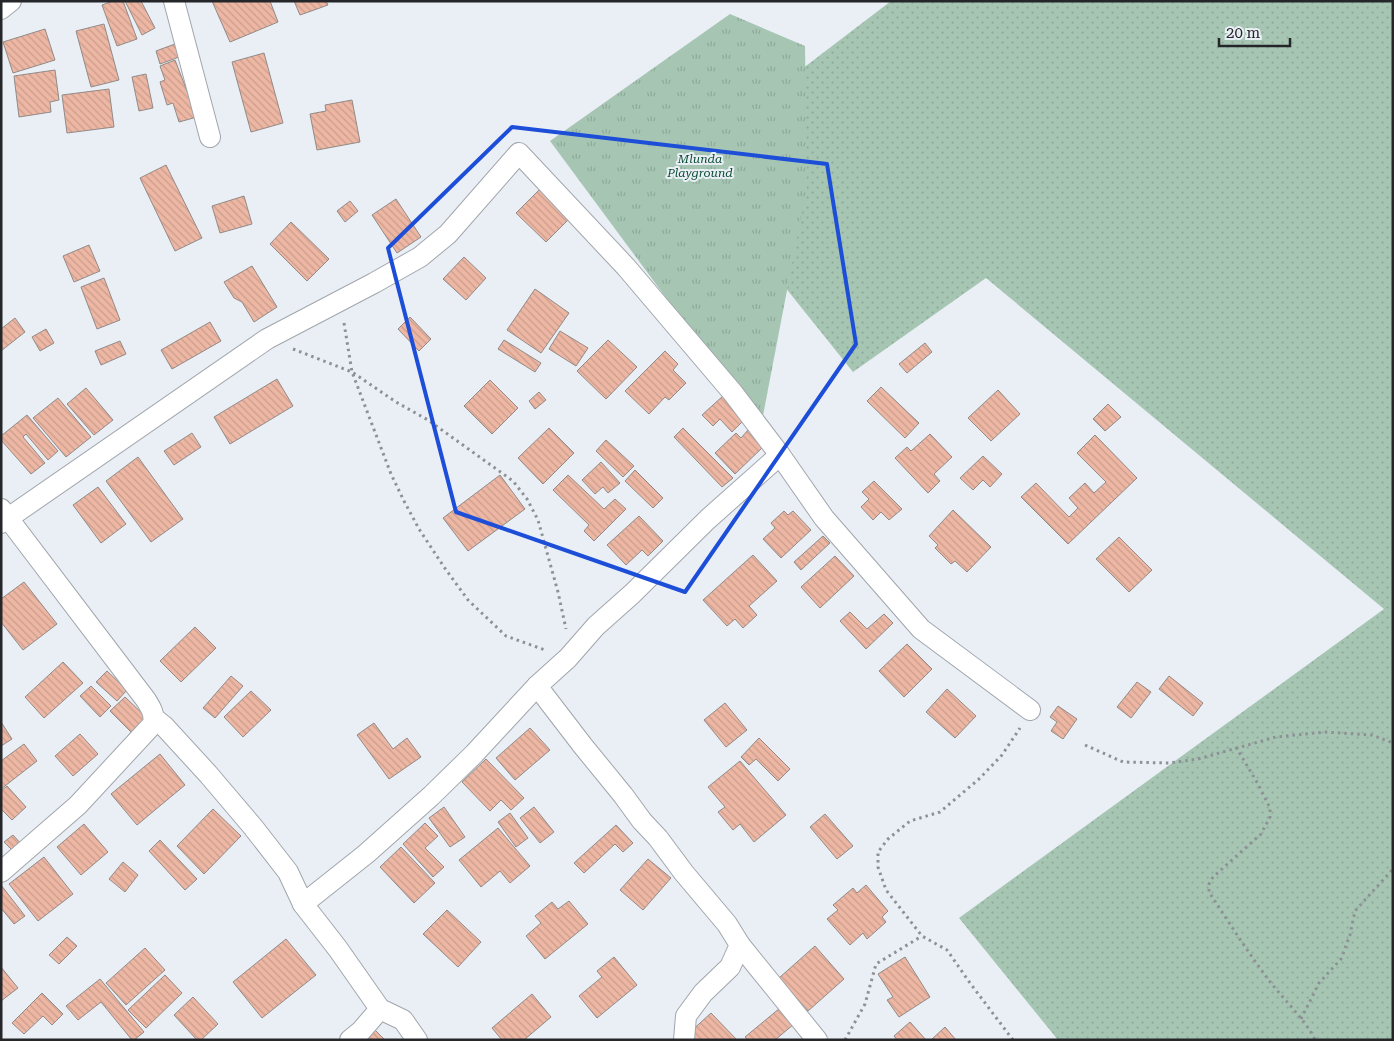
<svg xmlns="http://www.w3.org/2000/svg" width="1394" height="1041" font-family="'Roboto Serif',serif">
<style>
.grass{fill:url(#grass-dots)}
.park{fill:url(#park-tufts)}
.building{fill:url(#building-back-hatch);stroke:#928a87}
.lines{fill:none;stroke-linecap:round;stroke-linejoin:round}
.minor-casing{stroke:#a1a6ac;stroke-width:22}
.path{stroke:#8d9196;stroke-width:3;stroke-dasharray:2.5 4;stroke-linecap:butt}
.minor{stroke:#fff;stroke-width:20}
.marked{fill:none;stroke:#1d4ed8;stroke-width:4;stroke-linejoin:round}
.labels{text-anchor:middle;stroke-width:4;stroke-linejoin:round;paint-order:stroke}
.park-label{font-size:12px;font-style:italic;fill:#084b30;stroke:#eaeff6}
</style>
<defs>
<pattern id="grass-dots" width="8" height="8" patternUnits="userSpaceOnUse" patternTransform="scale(1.25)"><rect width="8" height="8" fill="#a6c6b3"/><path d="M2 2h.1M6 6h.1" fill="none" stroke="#8faa9a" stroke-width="1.8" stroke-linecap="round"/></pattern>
<pattern id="park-tufts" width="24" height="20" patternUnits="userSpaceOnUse" patternTransform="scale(1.25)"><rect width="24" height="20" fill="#a6c6b3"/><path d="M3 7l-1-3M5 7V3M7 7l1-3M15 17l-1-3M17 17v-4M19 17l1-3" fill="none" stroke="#8faa9a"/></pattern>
<pattern id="building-back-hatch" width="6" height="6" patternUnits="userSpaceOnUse" patternTransform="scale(1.25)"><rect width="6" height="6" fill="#edb7a4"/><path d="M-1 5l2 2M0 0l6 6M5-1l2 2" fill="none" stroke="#cb9d8d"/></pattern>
</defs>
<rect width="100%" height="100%" fill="#eaeff6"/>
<polygon class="grass" points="891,1 1393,1 1393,1040 1058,1040 959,918 1384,609 986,278 853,372 683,160"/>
<polygon class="park" points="730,14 805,46 807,186 761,426 550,141"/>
<g class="building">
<polygon points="113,1 123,1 137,39 117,46 102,5"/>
<polygon points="125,1 141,1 155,28 142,35"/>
<polygon points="212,1 270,1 278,22 230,42"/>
<polygon points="294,1 326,1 328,5 300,15"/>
<polygon points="104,24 119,80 91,87 76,31"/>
<polygon points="45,29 55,60 13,73 3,42"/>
<polygon points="175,44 179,57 160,64 156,51"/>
<polygon points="264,53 283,123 251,132 232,62"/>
<polygon points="175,60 197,117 179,122 173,103 167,105 160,82 165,80 160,66"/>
<polygon points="55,70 59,100 50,102 51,112 19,117 14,76"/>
<polygon points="146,74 153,108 139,111 132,77"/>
<polygon points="109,89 114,127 67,133 62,95"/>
<polygon points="352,100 360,142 317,150 310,114 326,111 325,105"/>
<polygon points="166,165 202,238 175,251 140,178"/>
<polygon points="543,186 573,215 546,242 516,213"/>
<polygon points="244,196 252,224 220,233 212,206"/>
<polygon points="396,199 421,237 397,253 372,215"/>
<polygon points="350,201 358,211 345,222 337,211"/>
<polygon points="291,222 329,259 307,281 270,244"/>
<polygon points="89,245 100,271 74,282 63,256"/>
<polygon points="464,257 486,278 466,300 443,279"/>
<polygon points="252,266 277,307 254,322 242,302 234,298 224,282"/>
<polygon points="104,278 120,320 97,329 81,287"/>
<polygon points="535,289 569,313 541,353 507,330"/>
<polygon points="410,317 431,339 419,351 398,329"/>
<polygon points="15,318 25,332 1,351 1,329"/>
<polygon points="210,322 221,341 172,369 161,350"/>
<polygon points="46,329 54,343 40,351 32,337"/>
<polygon points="560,331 588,348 576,366 549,349"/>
<polygon points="504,340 541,363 535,372 498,349"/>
<polygon points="608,340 637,367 606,399 577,371"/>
<polygon points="120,341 126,354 101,365 95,351"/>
<polygon points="925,343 932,352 907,373 899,364"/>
<polygon points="665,351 678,364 673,370 686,383 669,400 665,397 649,414 625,391"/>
<polygon points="277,379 293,406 230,444 214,417"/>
<polygon points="490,380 518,408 492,434 464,406"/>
<polygon points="881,387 919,423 905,438 867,401"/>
<polygon points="86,388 113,420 94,435 67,404"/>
<polygon points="998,390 1020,414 991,441 968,418"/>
<polygon points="539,392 546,400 535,409 529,401"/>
<polygon points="724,395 746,418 732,432 720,419 713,426 702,415"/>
<polygon points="58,398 91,437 66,457 33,418"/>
<polygon points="1108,404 1121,417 1105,431 1093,419"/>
<polygon points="27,415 58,451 48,460 26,434 23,437 45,463 31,474 1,440 1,436"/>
<polygon points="549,428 574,453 543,484 518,458"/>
<polygon points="683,428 733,478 722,487 674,437"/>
<polygon points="748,430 764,446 735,474 715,453 736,433 741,438"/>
<polygon points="192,433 201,447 174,465 164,451"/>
<polygon points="930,434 952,457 934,474 940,481 928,493 895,458 907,447 911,451"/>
<polygon points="1095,435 1137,478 1068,544 1021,497 1036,483 1069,517 1078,508 1069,498 1085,483 1094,493 1106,482 1077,453"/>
<polygon points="606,440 634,466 623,477 596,451"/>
<polygon points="983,456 1002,474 990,487 983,480 973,490 960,478"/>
<polygon points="138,457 183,519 151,542 106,481"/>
<polygon points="601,462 620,483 608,493 603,487 595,494 582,480"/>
<polygon points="635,470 663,498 653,508 625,481"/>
<polygon points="500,475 525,509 468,551 443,518"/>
<polygon points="568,475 604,509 615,499 626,509 594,541 584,531 589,525 553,490"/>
<polygon points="874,481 902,509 889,520 881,512 873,520 861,507 869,499 862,492"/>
<polygon points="98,487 126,524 101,543 73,505"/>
<polygon points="953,510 991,547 967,572 955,561 951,564 935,548 938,545 929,536"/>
<polygon points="784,511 788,515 793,511 811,530 781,558 763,539 775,528 771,523"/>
<polygon points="639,516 663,541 648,556 642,550 626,565 607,545"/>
<polygon points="823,536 830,543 801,570 794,562"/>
<polygon points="1119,537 1152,570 1129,592 1096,559"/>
<polygon points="753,555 777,581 749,606 757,615 743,628 735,619 727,626 703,600"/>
<polygon points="835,556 854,576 820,608 801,587"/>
<polygon points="24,582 57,624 23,650 1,622 1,599"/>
<polygon points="850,612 867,629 884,614 893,623 866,649 840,621"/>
<polygon points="195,627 216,648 181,682 160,661"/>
<polygon points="907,644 932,669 904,697 879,671"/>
<polygon points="63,662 83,683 44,718 25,697"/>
<polygon points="107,671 127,690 117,701 96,682"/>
<polygon points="231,676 243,686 215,718 203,708"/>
<polygon points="1169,676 1203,703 1193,716 1159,689"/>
<polygon points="1137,682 1151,692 1131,718 1117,707"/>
<polygon points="91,686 111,706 100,717 80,696"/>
<polygon points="947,689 976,716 955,738 926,712"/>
<polygon points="251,691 271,710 243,737 224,717"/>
<polygon points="125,697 147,718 132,733 110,711"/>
<polygon points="725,703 747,730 726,747 704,720"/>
<polygon points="1058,706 1077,719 1063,739 1051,731 1057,722 1050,717"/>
<polygon points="1,722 12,739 1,746"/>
<polygon points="374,723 393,749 407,738 421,757 389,779 357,735"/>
<polygon points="530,728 550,750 515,780 496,758"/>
<polygon points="80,734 98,754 73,776 55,756"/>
<polygon points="759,738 790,769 778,781 756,759 749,765 741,757"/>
<polygon points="24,744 37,761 1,789 1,761"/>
<polygon points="160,754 185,785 137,825 111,794"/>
<polygon points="486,759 524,798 511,810 501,800 490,811 462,782"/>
<polygon points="740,761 786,815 754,842 740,824 733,830 718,812 725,807 708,787"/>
<polygon points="7,786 26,807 12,820 1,809 1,791"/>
<polygon points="444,807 465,837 450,847 429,818"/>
<polygon points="534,807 554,832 540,843 520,818"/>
<polygon points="213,809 241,836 204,874 177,846"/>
<polygon points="510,813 528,838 516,847 498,822"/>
<polygon points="825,814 853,846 837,859 810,827"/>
<polygon points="425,823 438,836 425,848 444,867 433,877 403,844"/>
<polygon points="84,824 108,852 81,875 57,847"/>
<polygon points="616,825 633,843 623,852 615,844 584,873 574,863"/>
<polygon points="498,828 530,866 510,883 500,871 481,887 459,860"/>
<polygon points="13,835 23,846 15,853 4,842"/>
<polygon points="160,840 197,879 185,890 149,851"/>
<polygon points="401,847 435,883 414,903 380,867"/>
<polygon points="44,857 73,894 38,921 9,884"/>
<polygon points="648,859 671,878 643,910 620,890"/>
<polygon points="123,862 138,875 125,892 109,879"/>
<polygon points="1,885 25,916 14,924 1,908"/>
<polygon points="866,885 888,911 882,917 886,922 867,939 863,933 850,945 827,919 838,910 833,905 853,888 857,893"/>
<polygon points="569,901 588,924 545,959 526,936 541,923 535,916 552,902 558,909"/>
<polygon points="447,910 481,942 458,967 423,934"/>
<polygon points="67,937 77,946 59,964 49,955"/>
<polygon points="286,939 316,975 262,1018 233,982"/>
<polygon points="815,946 844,979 808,1011 779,978"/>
<polygon points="145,948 165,970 126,1005 106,983"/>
<polygon points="614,957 637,985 597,1018 579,996 602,977 597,971"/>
<polygon points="905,957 930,997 899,1017 887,1000 893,997 878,974"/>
<polygon points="1,967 18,988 1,1001"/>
<polygon points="165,975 182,993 146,1028 128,1010"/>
<polygon points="100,979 144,1032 134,1040 132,1040 101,1002 78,1020 66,1006"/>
<polygon points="42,993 63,1014 52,1025 43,1016 24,1034 12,1023"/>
<polygon points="532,994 551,1017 524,1040 502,1040 492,1028"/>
<polygon points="193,997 218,1024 201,1040 197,1040 174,1015"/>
<polygon points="780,1008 794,1024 775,1040 748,1040 745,1037"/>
<polygon points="711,1013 737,1040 693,1040 688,1034"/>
<polygon points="910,1022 926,1040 897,1040 894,1036"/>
<polygon points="371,1026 385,1040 357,1040"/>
<polygon points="945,1027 956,1040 931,1040"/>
</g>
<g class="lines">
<g class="minor-casing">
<g id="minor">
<polyline points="174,1 210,137"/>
<polyline points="1,9 11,1"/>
<path d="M1,509L146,700C151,708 155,714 153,724L78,805L1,872"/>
<polyline points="1,523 267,339 374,283 420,257 448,234 519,153 626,267 733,393 780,455 824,518 921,629 1030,710"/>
<polyline points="537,686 583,746 623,795 642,821 658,838 684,873 727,924 740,945 730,967 703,993 686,1016 684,1040"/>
<polyline points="154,718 164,726 208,774 253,827 288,872 303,904 338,949 380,1009 403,1020 417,1040"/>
<polyline points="303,904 366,854 431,796 474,754 537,686 568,658 596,626 632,594 708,519 780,455"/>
<polyline points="740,945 817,1040"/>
<polyline points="350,1040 361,1031 380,1009"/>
</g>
</g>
<g class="path">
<polyline points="344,323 352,372 391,474 404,501 419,529 444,567 468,600 506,636 545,650"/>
<polyline points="293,349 352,372 396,402 428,420 513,481 527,499 538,520 558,592 566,629"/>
<polyline points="1085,745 1123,762 1169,763 1198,759 1276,737 1325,732 1372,735 1393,743"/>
<path d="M1236,747L1258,784L1270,808V817L1261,834L1213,877L1209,884V892C1228,921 1247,951 1268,979C1281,997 1306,1020 1315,1040"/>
<polyline points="1301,1019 1319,983 1341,959 1350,935 1355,911 1393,869"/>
<polyline points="845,1040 865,1004 876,964 922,936"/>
<polyline points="1013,1040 970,983 947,950 922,936 886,890 878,867 878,852 888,839 910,821 940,812 979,779 1002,755 1020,728"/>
</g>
<use href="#minor" class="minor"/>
</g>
<path class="marked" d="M512,127L827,164L856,344L685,592L456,512L388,248Z"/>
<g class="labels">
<g class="park-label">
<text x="700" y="163">Mlunda<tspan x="700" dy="14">Playground</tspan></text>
</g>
</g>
<rect width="1394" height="1041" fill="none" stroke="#242629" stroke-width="5"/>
<path d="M1219 38v8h71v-8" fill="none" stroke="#242629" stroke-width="2.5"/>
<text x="1226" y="38" font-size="15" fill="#242629" stroke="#eaeff6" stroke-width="4" paint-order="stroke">20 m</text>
</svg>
